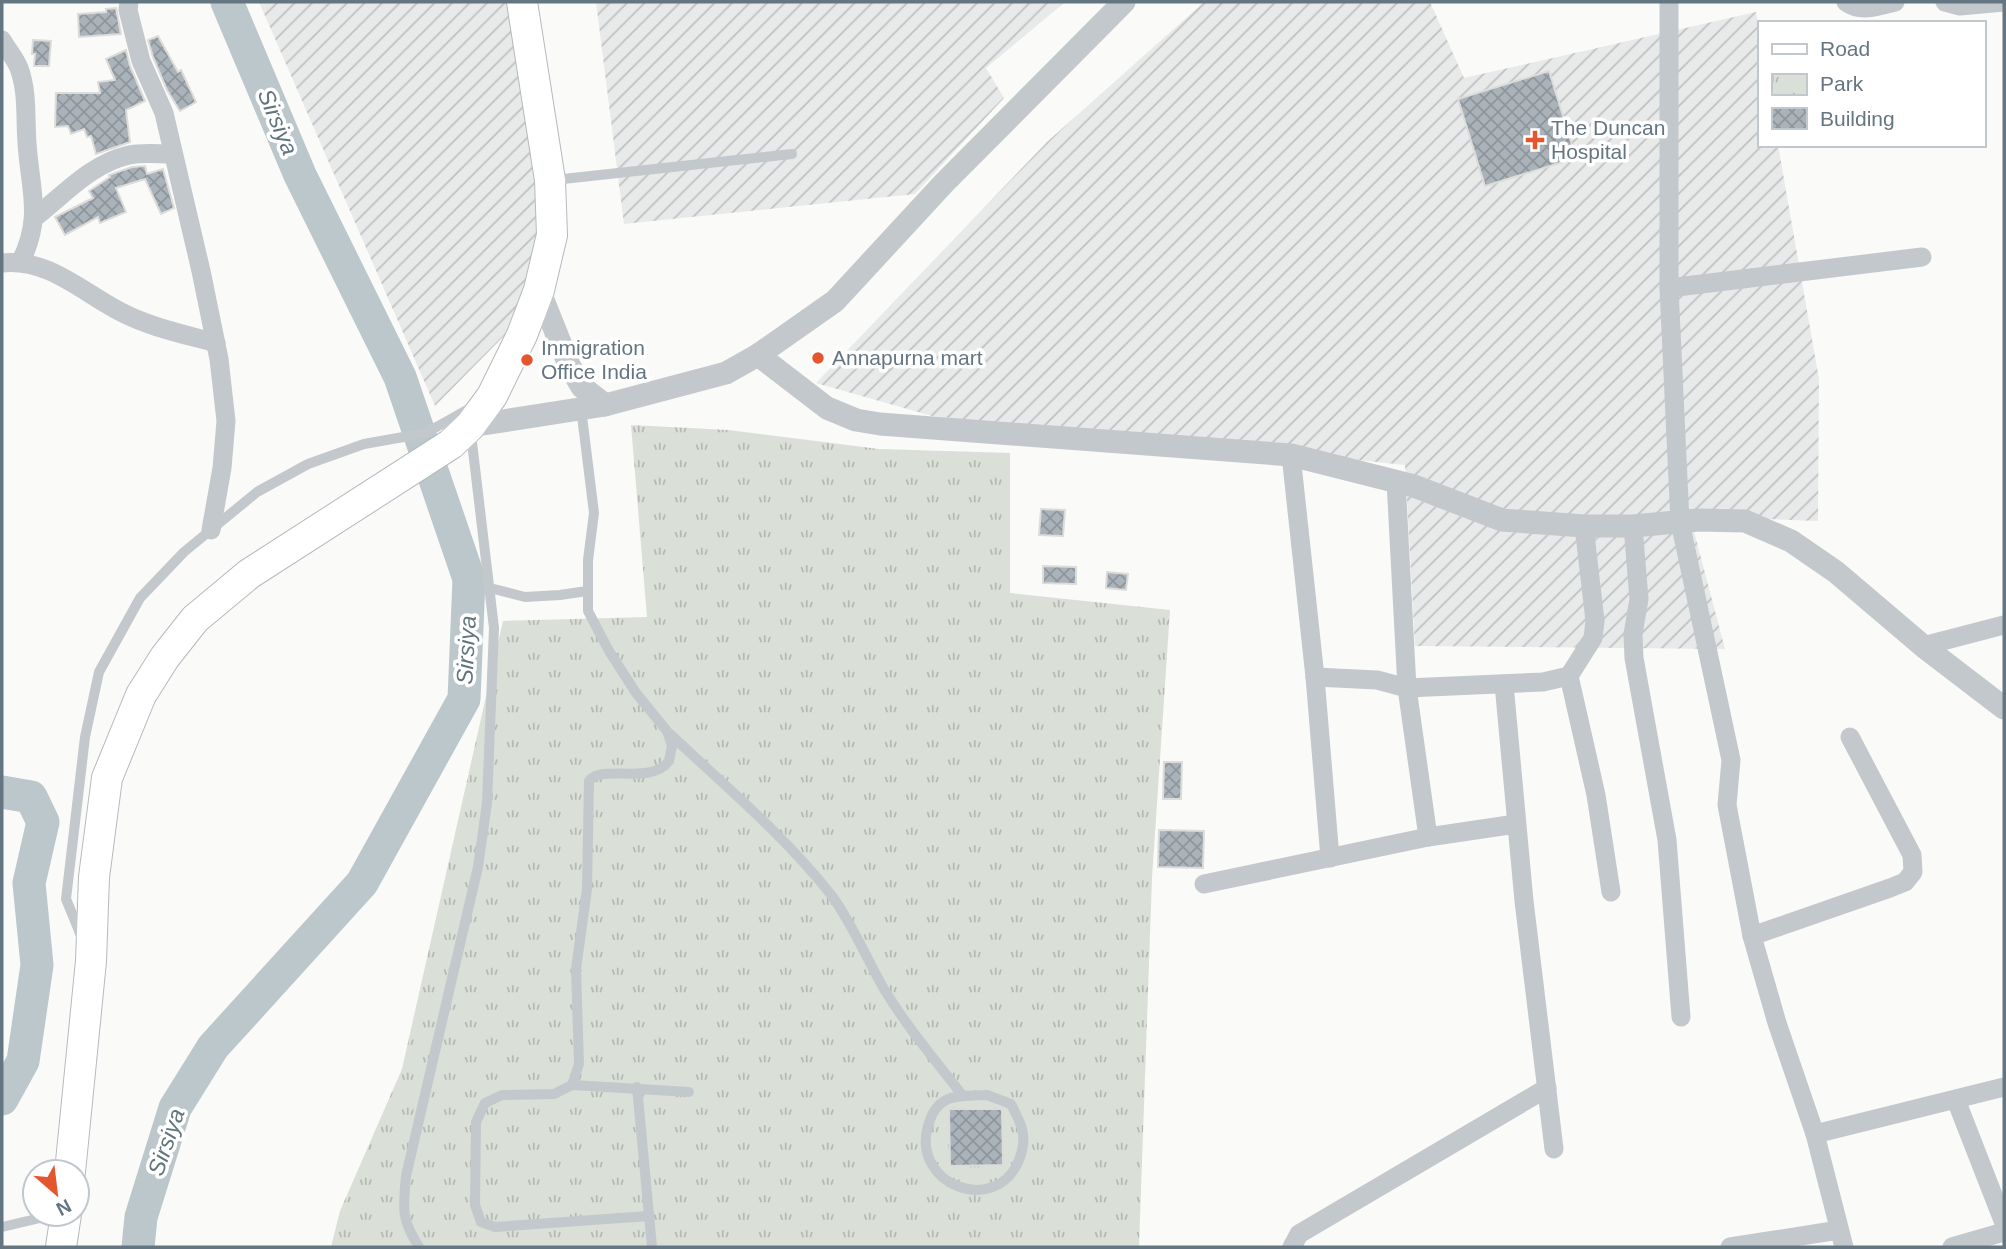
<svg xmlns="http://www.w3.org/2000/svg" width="2006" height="1249" font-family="Helvetica,sans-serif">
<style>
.industrial{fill:url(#industrial-furrows)}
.park{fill:url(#park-tufts)}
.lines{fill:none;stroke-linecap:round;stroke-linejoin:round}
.river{stroke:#bbc7cb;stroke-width:33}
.building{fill:url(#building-cross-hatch);stroke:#dcdcda;stroke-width:2}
.primary-casing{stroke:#b5babe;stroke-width:32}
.service{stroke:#c3c8cc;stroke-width:10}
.minor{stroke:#c3c8cc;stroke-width:19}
.tertiary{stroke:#c3c8cc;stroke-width:23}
.primary{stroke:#fff;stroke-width:30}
.poi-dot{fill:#e4572e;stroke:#fff;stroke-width:2.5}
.labels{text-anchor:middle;stroke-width:7;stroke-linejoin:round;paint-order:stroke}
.poi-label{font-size:21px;fill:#657683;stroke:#fff;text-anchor:start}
.water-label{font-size:23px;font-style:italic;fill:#60757c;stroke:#fff}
</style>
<defs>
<pattern id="industrial-furrows" width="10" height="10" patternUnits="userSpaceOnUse" patternTransform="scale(1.75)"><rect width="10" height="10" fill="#e8e9e9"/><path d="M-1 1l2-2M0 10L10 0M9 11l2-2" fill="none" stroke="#c0c1c2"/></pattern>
<pattern id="park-tufts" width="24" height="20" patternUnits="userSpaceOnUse" patternTransform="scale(1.75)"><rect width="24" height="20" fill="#dadfd7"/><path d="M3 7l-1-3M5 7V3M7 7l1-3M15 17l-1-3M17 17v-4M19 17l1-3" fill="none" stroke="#b4b9b4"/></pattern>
<pattern id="building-cross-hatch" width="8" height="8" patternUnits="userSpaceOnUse" patternTransform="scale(1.75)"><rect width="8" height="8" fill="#aab3b9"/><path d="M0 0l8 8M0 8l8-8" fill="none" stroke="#8e969c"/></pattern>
</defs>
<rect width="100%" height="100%" fill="#fafaf8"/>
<g class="industrial">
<polygon points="259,2 534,2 552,287 435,406"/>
<polygon points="596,2 1065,2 986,68 1004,98 915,194 624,224"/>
<polygon points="1204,2 1430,2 1464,78 1756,12 1759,32 1759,145 1778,145 1819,379 1818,521 1690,516 1725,649 1415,646 1405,465 932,416 816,383 1047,142"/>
</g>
<polygon class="park" points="631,425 728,430 879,449 1010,453 1010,593 1170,610 1152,878 1139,1247 331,1247 340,1211 402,1069 503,621 647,617"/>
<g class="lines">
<g class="river">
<polyline points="2,792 31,797 43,822 29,883 37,965 23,1061 2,1099"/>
<polyline points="138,1247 141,1217 175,1108 213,1047 362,883 464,699 469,579 400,377 300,175 227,2"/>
</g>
</g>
<g class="building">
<polygon points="116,8 121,34 79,37 78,14 106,12 106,9"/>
<polygon points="158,36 178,72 181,70 196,102 180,111 167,90 153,57 148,40"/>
<polygon points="33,40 51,41 49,66 34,66 35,54 32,54"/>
<polygon points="126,50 130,66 145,101 126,110 130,142 96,154 91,136 87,137 84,129 71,134 68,126 55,127 56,93 100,93 98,82 115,80 106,59"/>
<polygon points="1549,71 1576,158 1485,186 1458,99"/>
<polygon points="145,166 147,174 163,169 174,208 161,214 145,179 116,188 126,212 100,223 98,217 65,235 55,217 93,198 89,191 110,177 109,175 132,167"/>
<polygon points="1041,509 1065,510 1063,536 1039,535"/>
<polygon points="1043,566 1076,567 1076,584 1043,583"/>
<polygon points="1107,572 1128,574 1126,590 1106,588"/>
<polygon points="1164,762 1182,762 1181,799 1163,799"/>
<polygon points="1159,830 1204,831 1203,868 1158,867"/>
<polygon points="949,1109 1002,1109 1003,1165 950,1166"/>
</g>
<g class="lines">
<g class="primary-casing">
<g id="primary">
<polyline points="70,1172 91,961 94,877 107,778 141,695 165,657 195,619 249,574 451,444 470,426 492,396 522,335 539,290 552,235 550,180 522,2"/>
<polyline points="61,1247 66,1214"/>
</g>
</g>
<g class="service">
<polyline points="554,180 792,154"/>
<path d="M581,408L594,513L588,560V611L609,651L636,693L667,731L672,746L669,761C650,786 603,763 589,781L587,889L576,969L579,1064L572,1085L554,1094L502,1095L485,1103L476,1122L475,1205L481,1222L495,1227L649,1216"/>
<polyline points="490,588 525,597 560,595 587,591"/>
<path d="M670,734C725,786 785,836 832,896C853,925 866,958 884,989C907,1027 936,1061 963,1096"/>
<polyline points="82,938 66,899 85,737 99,672 140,598 184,552 257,492 308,464 364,444 426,433 472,407"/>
<polyline points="572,1085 689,1092"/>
<polyline points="637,1087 652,1247"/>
<path d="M987,1095L1011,1104C1015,1112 1020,1121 1022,1129C1025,1140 1023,1150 1019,1160C996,1217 911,1185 928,1126C937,1093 957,1096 987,1095Z"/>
<polyline points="2,1227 57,1214"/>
<path d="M419,1247C401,1219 403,1209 406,1176L478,867L487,803L494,628L471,434"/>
</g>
<g class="minor">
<polyline points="129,2 128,10 141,61 164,113 201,271 219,359 226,421 222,468 211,530"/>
<polyline points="1669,2 1669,288 1680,522 1731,760 1727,805 1752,936 1777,1023 1815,1134 1844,1247"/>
<path d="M1846,2C1861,13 1879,6 1895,2"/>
<polyline points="1945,2 1960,6 2004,2"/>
<path d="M2,40C7,49 15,58 19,68C28,93 25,117 27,143C30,190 43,216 21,261"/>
<path d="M34,218C64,195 90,164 129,155C142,152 159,154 173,154"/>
<path d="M2,263C47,258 81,291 119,311C149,327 183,334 216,343"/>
<polyline points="1669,288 1922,257"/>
<polyline points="1291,455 1315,677 1330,858"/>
<polyline points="1633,526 1639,599 1633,634 1634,658 1667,840 1681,1017"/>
<polyline points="1923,646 2004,625"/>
<polyline points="1569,676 1593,638 1595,621 1584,526"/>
<polyline points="1315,677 1377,680 1407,688 1543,682 1569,676 1596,795 1611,892"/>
<polyline points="1504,684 1524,901 1554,1149"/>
<polyline points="1428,837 1516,824"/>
<polyline points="1204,884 1428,837 1407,688 1396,481"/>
<polyline points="1752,936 1890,888 1905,882 1913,872 1912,855 1850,737"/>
<polyline points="1956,1100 2004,1223"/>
<polyline points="1815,1134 2004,1087"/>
<polyline points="1292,1247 1299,1234 1547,1088"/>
<polyline points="1730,1247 1839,1230"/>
<polyline points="1952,1247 2004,1232"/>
</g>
<g class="tertiary">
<polyline points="539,290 569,365 582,387 605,405 726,373 758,355 835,301 944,183 1124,2"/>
<polyline points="758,355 827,408 856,420 880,424 1291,455 1414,486 1502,520 1584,526 1633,526 1698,520 1745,521 1791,541 1836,572 1923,646 2004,708"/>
<polyline points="470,426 605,405"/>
</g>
<use href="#primary" class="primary"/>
</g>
<g class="poi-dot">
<path d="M1531.5 129.5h7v7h7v7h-7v7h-7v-7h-7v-7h7z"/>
<circle cx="818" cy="358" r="7"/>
<circle cx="527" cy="360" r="7"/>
</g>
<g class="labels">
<g class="poi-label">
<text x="1551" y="135">The Duncan<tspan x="1551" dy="24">Hospital</tspan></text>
<text x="541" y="355">Inmigration<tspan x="541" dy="24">Office India</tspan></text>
<text x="832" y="365">Annapurna mart</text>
</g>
<g class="water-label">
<text transform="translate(278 122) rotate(67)" y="8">Sirsiya</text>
<text transform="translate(466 650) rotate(-87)" y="8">Sirsiya</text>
<text transform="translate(166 1142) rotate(-71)" y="8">Sirsiya</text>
</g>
</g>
<rect width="2006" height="1249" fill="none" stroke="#657683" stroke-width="7"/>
<rect x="1758" y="21" width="228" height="126" fill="#ffffff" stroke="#c1c8cd" stroke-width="2"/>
<rect x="1772" y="44" width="35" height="10" fill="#ffffff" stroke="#c1c8cd" stroke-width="2"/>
<text x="1820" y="56" font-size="21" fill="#657683">Road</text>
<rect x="1772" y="74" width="35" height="21" fill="url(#park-tufts)" stroke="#c1c8cd" stroke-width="2"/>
<text x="1820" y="91" font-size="21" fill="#657683">Park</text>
<rect x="1772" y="108" width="35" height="21" fill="url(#building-cross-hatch)" stroke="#c1c8cd" stroke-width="2"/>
<text x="1820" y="126" font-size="21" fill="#657683">Building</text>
<g transform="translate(56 1193) rotate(152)"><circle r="33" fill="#ffffff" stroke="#c1c8cd" stroke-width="2"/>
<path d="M0-5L12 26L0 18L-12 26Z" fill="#e4572e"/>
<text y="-10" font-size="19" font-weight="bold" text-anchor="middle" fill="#657683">N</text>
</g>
</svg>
